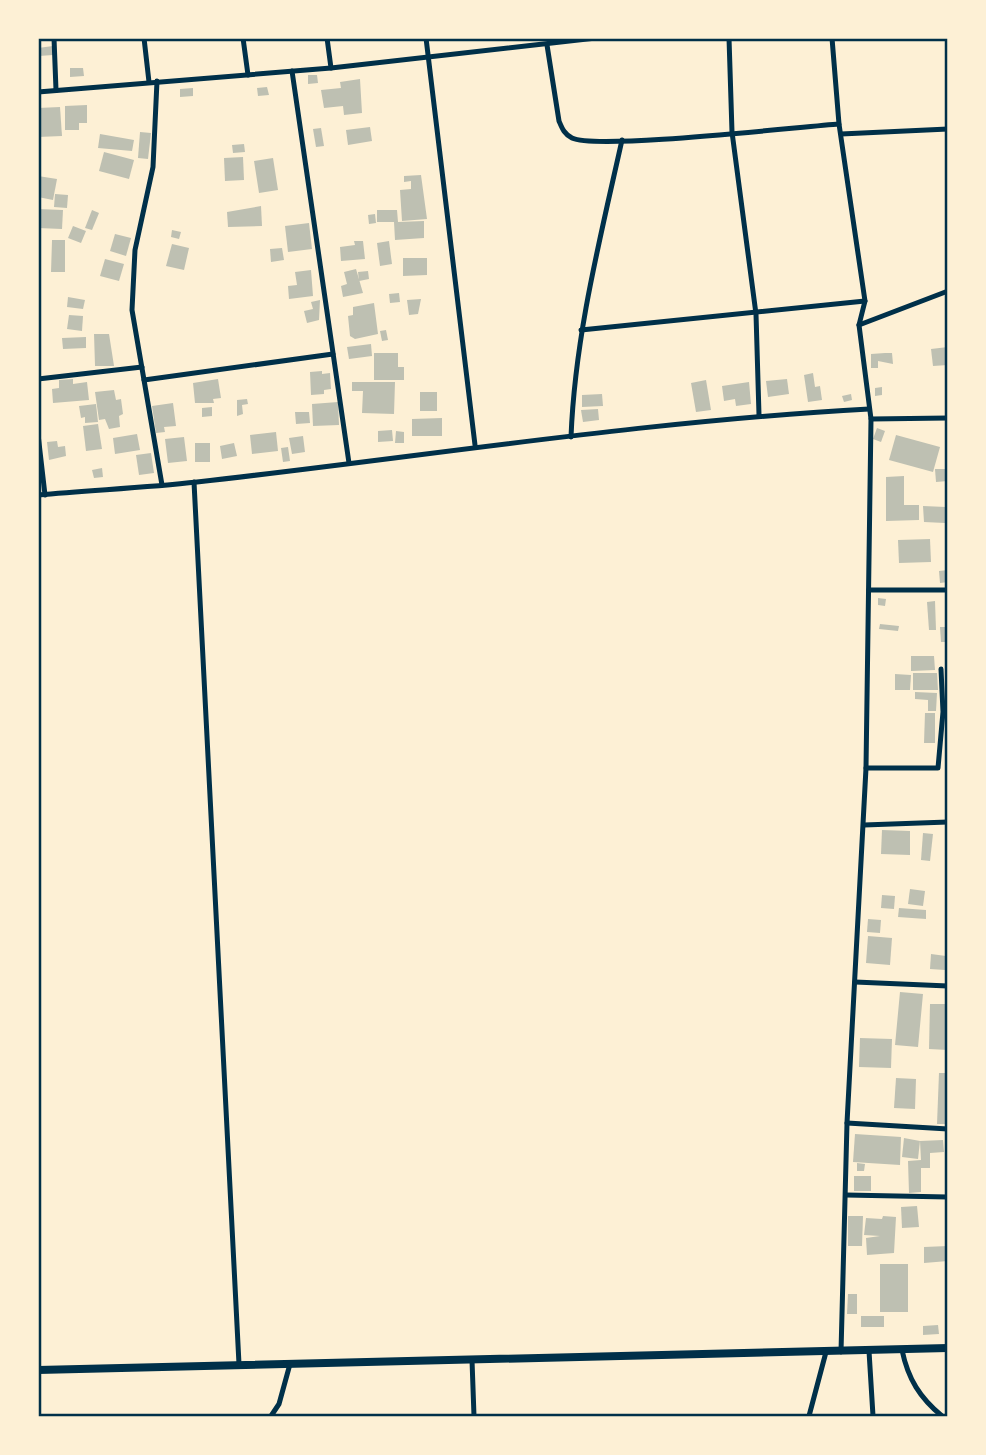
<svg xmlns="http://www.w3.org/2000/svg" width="986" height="1455" font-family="Roboto,sans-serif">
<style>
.building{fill:#bec0b2}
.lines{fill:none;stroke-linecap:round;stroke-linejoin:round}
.minor{stroke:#003049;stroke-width:5}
.secondary{stroke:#003049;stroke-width:8}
.neatline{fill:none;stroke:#003049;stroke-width:2.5}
</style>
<rect width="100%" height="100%" fill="#fdf0d5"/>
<g class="building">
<polygon points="53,46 53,55 39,56 38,48"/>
<polygon points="70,68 83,68 84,76 70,77"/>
<polygon points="308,75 317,75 318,83 308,84"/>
<polygon points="360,79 362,113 344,115 343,106 324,108 321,90 341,88 340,82"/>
<polygon points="267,87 269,95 258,96 257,88"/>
<polygon points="193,88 193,96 180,97 180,89"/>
<polygon points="87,105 87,123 79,123 79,130 65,130 65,106"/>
<polygon points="60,107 62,136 38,137 38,108"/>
<polygon points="370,127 372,141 348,145 346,130"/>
<polygon points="321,128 324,146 316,147 313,129"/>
<polygon points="140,132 151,133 148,159 138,158"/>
<polygon points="100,134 134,140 132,151 98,148"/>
<polygon points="244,144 245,152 233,153 232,145"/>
<polygon points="104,152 134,160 129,179 99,171"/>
<polygon points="243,157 244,180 225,181 224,158"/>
<polygon points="273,158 278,190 259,193 254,161"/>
<polygon points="421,175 427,219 402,221 400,190 411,189 411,181 404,182 404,176"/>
<polygon points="38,176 57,179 53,200 38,197"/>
<polygon points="55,194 68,195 67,208 54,207"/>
<polygon points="261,206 262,226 228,227 227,212"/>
<polygon points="38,209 63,210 62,229 38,228"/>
<polygon points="92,210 99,213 92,230 85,228"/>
<polygon points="377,210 397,210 398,222 424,221 424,238 395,240 394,222 377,222"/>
<polygon points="375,214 376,223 369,224 368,215"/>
<polygon points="309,223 312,249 288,252 285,226"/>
<polygon points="73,226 86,231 81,243 68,238"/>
<polygon points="172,230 181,232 179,239 171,237"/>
<polygon points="115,234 131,238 126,256 110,251"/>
<polygon points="52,240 65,240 65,272 51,272"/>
<polygon points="354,241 363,241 365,259 341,261 340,247 355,245"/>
<polygon points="389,241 392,264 380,266 377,243"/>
<polygon points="172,244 189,248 184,270 166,266"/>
<polygon points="282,248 284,260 271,262 270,249"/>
<polygon points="403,258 427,258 427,275 403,276"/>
<polygon points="105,259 124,264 119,281 100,276"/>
<polygon points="356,269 363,293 343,297 341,286 347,284 344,272"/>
<polygon points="311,270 313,296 289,299 288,286 297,285 295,272"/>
<polygon points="368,271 369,279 359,281 358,272"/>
<polygon points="399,293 400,302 390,303 389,294"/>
<polygon points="68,297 85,300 83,309 67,307"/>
<polygon points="421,299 418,314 409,315 407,300"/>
<polygon points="320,300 319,320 307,323 304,311 313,309 311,302"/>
<polygon points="374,303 378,334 355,339 350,336 348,316 353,315 353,307"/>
<polygon points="69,315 83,316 82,331 67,329"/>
<polygon points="386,330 388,340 382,341 380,331"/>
<polygon points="94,334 109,334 114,366 95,366"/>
<polygon points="86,337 86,348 63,349 62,338"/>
<polygon points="371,344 372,356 349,359 347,347"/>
<polygon points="948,347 948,365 933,366 931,349"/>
<polygon points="374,353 398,353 398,367 404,367 404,380 374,380"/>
<polygon points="885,353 892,353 893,364 878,361 878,368 871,368 871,354"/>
<polygon points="322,371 322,374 330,373 331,389 324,390 324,394 311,395 310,372"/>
<polygon points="813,373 815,387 820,386 822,400 808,402 804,375"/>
<polygon points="73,379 73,384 87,382 89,400 53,403 52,389 59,388 59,380"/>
<polygon points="218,379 221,398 213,399 214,403 195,403 193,383"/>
<polygon points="787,379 789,394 768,397 766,381"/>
<polygon points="706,380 711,410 696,412 691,383"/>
<polygon points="352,382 395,382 394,414 362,413 363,391 352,391"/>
<polygon points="749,382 751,404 736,406 735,399 724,401 722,386"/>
<polygon points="882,387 882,395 875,396 875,388"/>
<polygon points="114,390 116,400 121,399 123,414 119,416 120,427 109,429 105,419 99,420 95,392"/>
<rect x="420" y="392" width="17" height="19"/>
<polygon points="602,394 603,406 582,407 582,395"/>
<polygon points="851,394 852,400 844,402 842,396"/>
<polygon points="247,399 248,404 242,405 243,414 237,416 237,400"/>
<polygon points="338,402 339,425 313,426 312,404"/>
<polygon points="173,403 176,426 164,427 165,432 156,433 152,406"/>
<polygon points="96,404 98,422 85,423 85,417 81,418 79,406"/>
<polygon points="212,407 212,416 202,417 202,408"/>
<polygon points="598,409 599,420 583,422 581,410"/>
<polygon points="295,412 309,412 310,423 296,424"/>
<polygon points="442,418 442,436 412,436 412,419"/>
<polygon points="98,424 102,449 86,451 83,426"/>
<polygon points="877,428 885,431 881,442 873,439"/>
<polygon points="392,430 393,441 378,442 378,431"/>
<polygon points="396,431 404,432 404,443 395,443"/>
<polygon points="276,432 278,451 252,454 250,435"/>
<polygon points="137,434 140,450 115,454 113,438"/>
<polygon points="896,435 940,447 933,472 889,460"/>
<polygon points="303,436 305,452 292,454 289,438"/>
<polygon points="184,437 187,461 168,463 165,439"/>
<polygon points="57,441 58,447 65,446 66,456 49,460 47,442"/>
<rect x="195" y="443" width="15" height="19"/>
<polygon points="234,443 237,456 222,459 220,446"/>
<polygon points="288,447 290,461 283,462 281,448"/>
<polygon points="151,453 154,473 139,475 136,455"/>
<polygon points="102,468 103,477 94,478 92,470"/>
<polygon points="935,469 948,469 948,481 936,482"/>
<polygon points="904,476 904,505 919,505 919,520 886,521 886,477"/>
<polygon points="923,506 946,507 945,523 924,522"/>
<polygon points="930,539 931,562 899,563 898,540"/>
<polygon points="948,570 948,582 940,583 939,571"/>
<polygon points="878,598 886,599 885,606 878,605"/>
<polygon points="935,601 936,630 929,630 927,602"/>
<polygon points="880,624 899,626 898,631 879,629"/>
<polygon points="940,627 948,627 948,642 941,642"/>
<polygon points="911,656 934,656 935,670 911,671"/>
<polygon points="913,673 937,673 938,690 913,690"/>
<polygon points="895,674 911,675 910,690 895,690"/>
<polygon points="915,692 937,693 936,711 928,711 928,700 915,699"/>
<polygon points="925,713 935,713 935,743 924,743"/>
<polygon points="882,830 910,831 910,855 881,854"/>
<polygon points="923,833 933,834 930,861 921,860"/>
<polygon points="910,889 925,891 923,906 908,904"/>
<polygon points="882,895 895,896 894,909 881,908"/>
<polygon points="899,908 926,910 926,919 898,917"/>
<polygon points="868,919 881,920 880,933 867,932"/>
<polygon points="868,936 892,938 890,965 866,963"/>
<polygon points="931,954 946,956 945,970 930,969"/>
<polygon points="900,992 923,994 918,1047 895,1045"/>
<polygon points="930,1004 948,1004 948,1050 929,1049"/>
<polygon points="860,1038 892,1039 891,1068 859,1067"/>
<polygon points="939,1073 948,1073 947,1124 937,1124"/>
<polygon points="896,1078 916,1079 915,1109 894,1108"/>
<polygon points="855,1134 901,1137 900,1165 853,1162"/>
<polygon points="904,1138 920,1141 918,1159 902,1157"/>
<polygon points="943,1140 944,1152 930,1153 930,1168 921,1168 921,1192 909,1193 908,1161 921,1160 920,1141"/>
<polygon points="857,1163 865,1164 864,1171 857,1171"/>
<rect x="854" y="1176" width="17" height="15"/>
<polygon points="917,1206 919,1227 902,1228 901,1207"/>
<polygon points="848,1216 863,1216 862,1246 848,1246"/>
<polygon points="883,1216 896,1217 894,1253 867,1255 866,1238 880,1236 864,1235 866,1218 882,1219"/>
<polygon points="948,1246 948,1261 924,1263 924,1247"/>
<rect x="880" y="1264" width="28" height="48"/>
<polygon points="848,1294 857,1294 857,1314 847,1314"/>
<rect x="861" y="1316" width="23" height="11"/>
<polygon points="938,1325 939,1334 923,1335 923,1326"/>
</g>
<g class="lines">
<g class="minor">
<polyline points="54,38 56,90"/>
<polyline points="144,38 149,82"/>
<polyline points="243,38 248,75"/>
<polyline points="327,38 331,68"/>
<polyline points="426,38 475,445"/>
<polyline points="729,38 732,132 756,314 759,415"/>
<polyline points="832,38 839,124 865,301 859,325 871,419 866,768 847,1123 841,1352"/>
<path d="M547,45L559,121C562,128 564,134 572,138C597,150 797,127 839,124"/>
<polyline points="292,71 349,463"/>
<polyline points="157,81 153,167 135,250 132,310 162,485"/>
<polyline points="38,92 331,68 596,38"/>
<polyline points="841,134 948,129"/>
<polyline points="859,325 948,291"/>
<polyline points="581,330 865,301"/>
<polyline points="38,379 142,367"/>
<polyline points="144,380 333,354"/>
<polyline points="871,419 948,418"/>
<polyline points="38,434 45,495"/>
<path d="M571,437C575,336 600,239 622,140"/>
<polyline points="194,482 239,1364"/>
<path d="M38,495C91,490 144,488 197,482C421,457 644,421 869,409"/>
<polyline points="869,590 948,590"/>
<polyline points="866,768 938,768 943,712 941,669"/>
<polyline points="864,825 948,822"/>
<polyline points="855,982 948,986"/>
<polyline points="847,1123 948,1129"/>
<polyline points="846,1195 948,1197"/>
<path d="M902,1350C908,1379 920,1398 942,1416"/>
<polyline points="869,1351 873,1416"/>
<polyline points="472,1360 474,1416"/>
<polyline points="271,1416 279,1404 290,1364"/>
<polyline points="809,1416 826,1352"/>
</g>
<polyline class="secondary" points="38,1370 948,1348"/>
</g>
<rect width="986" height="1455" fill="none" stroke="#fdf0d5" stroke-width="80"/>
<rect x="40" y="40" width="906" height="1375" class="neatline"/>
</svg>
